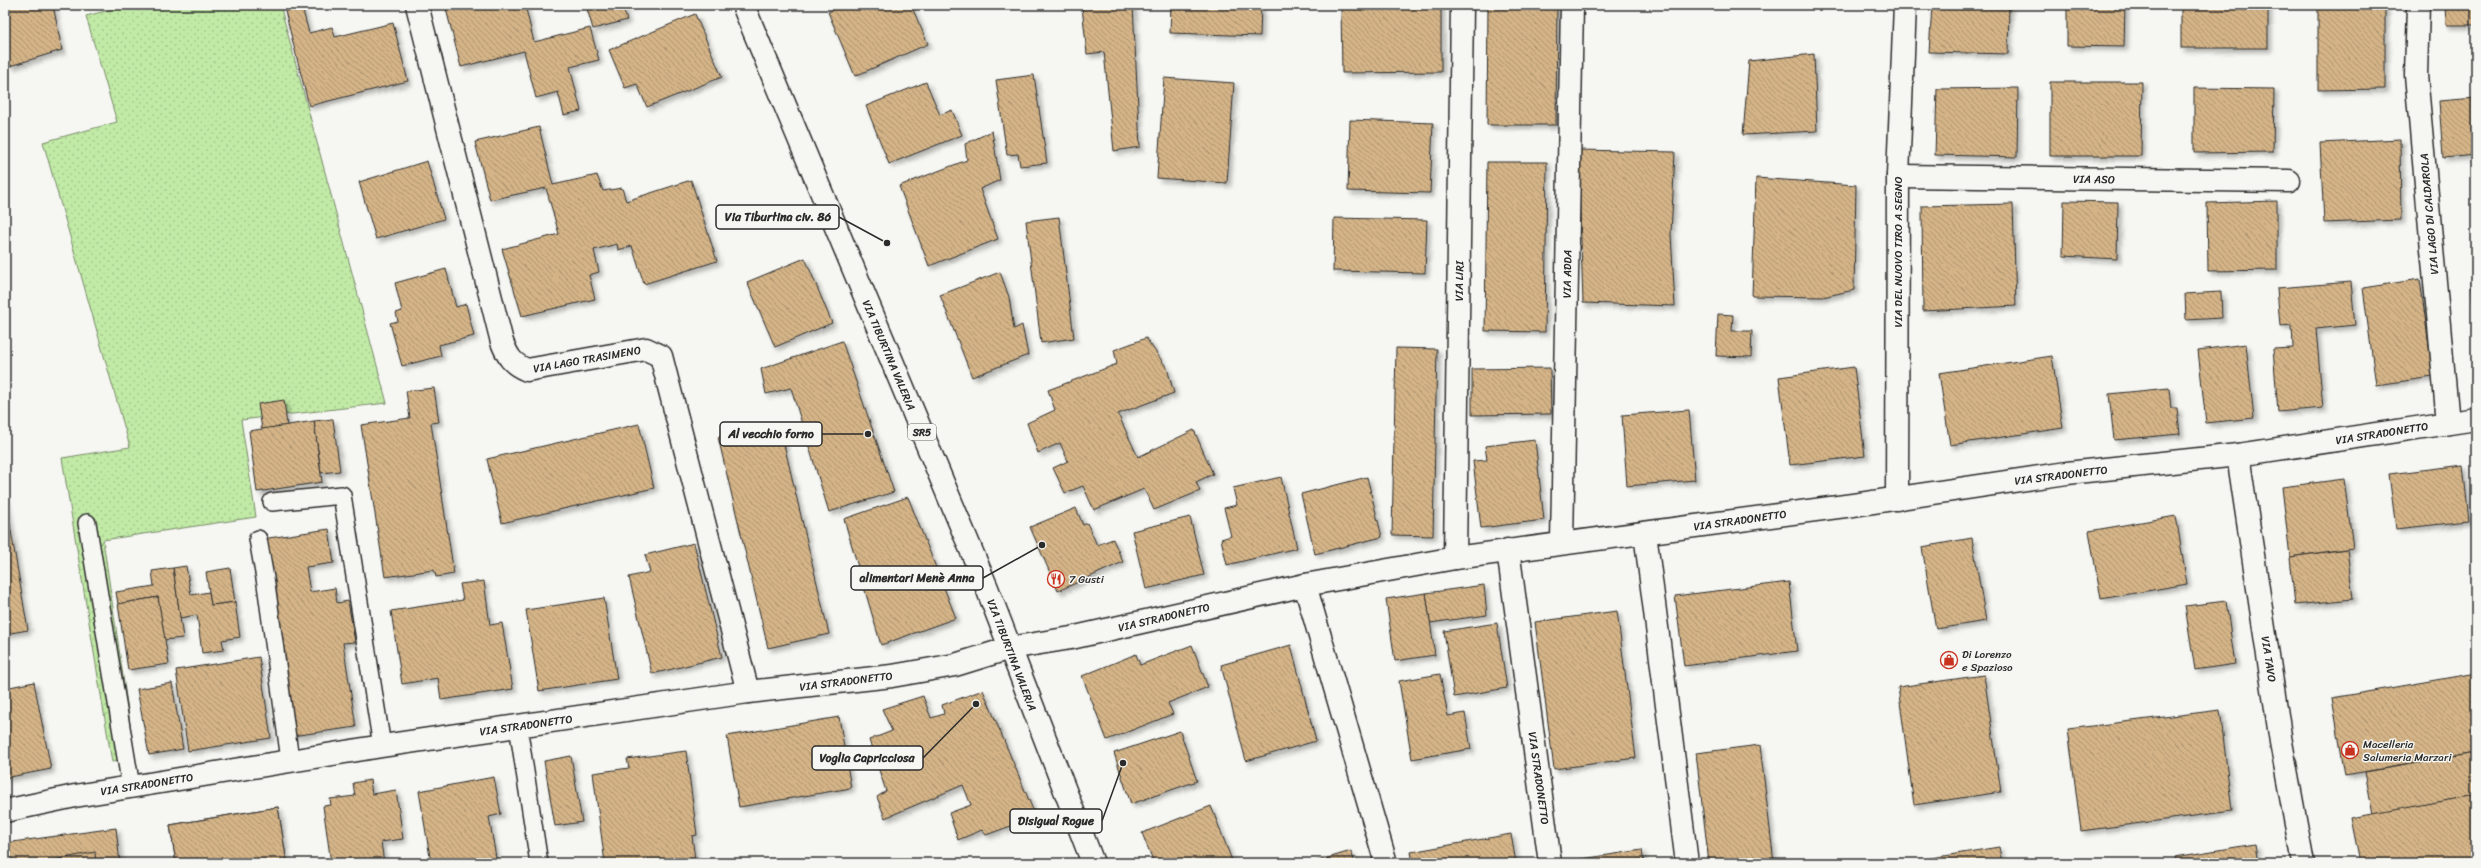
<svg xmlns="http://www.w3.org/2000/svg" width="2481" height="868" font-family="Sriracha,sans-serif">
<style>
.grass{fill:url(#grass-dots);stroke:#768a68}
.building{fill:url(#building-back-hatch);stroke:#2b2b2b;filter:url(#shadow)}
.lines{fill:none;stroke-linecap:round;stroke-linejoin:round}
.lane-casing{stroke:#2b2b2b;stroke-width:20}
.street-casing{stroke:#2b2b2b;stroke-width:25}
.primary-casing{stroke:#2b2b2b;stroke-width:25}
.lane{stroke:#f6f6f2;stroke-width:17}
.street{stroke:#f6f6f2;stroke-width:22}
.primary{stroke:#f6f6f2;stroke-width:22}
.labels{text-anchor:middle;stroke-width:3;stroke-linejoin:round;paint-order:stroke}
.shield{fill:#f6f6f2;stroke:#686867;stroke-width:1}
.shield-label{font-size:10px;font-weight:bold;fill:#2b2b2b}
.street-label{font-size:11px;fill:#2b2b2b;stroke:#f6f6f2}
.poi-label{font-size:11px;fill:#2b2b2b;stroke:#f6f6f2;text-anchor:start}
.leader{fill:none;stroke:#2b2b2b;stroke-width:1.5}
.callout-dot{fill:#2b2b2b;stroke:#f6f6f2;stroke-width:1.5}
.callout{fill:#f6f6f2;stroke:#2b2b2b;stroke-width:1.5}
.callout-label{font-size:12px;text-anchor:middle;font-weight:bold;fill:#2b2b2b}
</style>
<defs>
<pattern id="grass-dots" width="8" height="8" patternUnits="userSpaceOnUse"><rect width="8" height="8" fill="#c1eaa6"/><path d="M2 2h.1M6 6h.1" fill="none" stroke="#a6c98f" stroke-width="1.8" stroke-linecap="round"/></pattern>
<pattern id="building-back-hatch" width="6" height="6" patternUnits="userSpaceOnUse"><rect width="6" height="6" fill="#d4b487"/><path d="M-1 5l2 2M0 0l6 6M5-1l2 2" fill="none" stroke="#ac936f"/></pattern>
<filter id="shadow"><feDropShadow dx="3.5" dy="3.5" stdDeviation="2" flood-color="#0004"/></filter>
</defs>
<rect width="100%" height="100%" fill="#f6f6f2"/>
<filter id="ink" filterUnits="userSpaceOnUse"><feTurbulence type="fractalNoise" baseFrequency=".025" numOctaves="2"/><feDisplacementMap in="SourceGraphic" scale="8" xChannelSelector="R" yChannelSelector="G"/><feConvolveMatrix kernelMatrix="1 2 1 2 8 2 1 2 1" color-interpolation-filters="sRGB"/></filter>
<g filter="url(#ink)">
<polygon class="grass" points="129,5 280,5 387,403 241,420 256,517 103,540 135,758 112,762 62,458 130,447 43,142 117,122 86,16"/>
<g class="building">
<polygon points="5,5 53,5 62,50 10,66 5,45"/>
<polygon points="445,5 525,5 534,42 590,28 599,60 570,67 581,111 564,115 558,92 536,98 524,51 461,67"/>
<polygon points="586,5 632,5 623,9 627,20 593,29"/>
<polygon points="845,5 911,5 928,44 855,76 828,12"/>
<polygon points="1082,5 1100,5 1082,7"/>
<polygon points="1100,5 1133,5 1140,147 1114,151 1104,52 1087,54 1082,7"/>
<polygon points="1171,5 1261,5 1260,36 1170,33"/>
<polygon points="1341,5 1441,5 1441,72 1342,73"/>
<polygon points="1488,5 1557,5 1556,125 1487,125"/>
<polygon points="1932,5 2009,5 2008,54 1929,52"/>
<polygon points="2067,5 2125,5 2124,47 2067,46"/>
<rect x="2181" y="5" width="87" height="43"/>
<polygon points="2318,5 2385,5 2385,89 2318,90"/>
<polygon points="2445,5 2476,5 2476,25 2446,25"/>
<polygon points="302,7 309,33 332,27 335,37 393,23 408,81 309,106 285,11"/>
<polygon points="695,14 722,77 647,107 637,84 625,88 609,50"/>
<polygon points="1814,54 1817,131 1743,135 1749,61"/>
<polygon points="1034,75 1047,163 1020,166 1018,154 1007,155 996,80"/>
<polygon points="1164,78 1234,83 1227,183 1157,178"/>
<polygon points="926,82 940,115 952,110 962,135 889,164 866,106"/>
<polygon points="2050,82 2142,82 2141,156 2050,156"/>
<polygon points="2018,88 2017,157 1935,155 1937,89"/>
<polygon points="2194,88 2274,89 2273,152 2194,153"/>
<polygon points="2476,98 2476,155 2443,158 2439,101"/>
<polygon points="1350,120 1433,123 1430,193 1348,191"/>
<polygon points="539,127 553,185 597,175 603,191 622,188 626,201 691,180 717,261 644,284 632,246 618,250 617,244 594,250 599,272 589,275 595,299 522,316 502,249 559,234 546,188 490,200 475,142"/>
<polygon points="992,131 1000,180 980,189 998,239 929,266 899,186 967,160 965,144"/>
<polygon points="2400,139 2401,220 2324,223 2320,143"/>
<polygon points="1578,150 1675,152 1671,234 1675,306 1583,303"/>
<polygon points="427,161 444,219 376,239 359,182"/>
<polygon points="1487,162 1547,162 1545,332 1485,331"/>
<polygon points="1756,178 1856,185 1854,290 1823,297 1752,296"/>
<polygon points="2064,201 2118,202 2117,259 2063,256"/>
<polygon points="2277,201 2277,270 2208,271 2207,203"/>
<polygon points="2013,204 2016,306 1923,311 1922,206"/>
<polygon points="1059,217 1074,338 1041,343 1026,221"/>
<polygon points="1334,218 1427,220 1425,273 1333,271"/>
<polygon points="805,258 832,323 775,347 747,282"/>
<polygon points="446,269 456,307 466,304 474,336 439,345 441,356 402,366 390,323 398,321 396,313 402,311 395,283"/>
<polygon points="2476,271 2476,340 2471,272"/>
<polygon points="1000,272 1009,297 1014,329 1022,325 1028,355 972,377 940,295"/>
<polygon points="2420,279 2433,377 2376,385 2363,288"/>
<polygon points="2351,282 2355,325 2316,329 2323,408 2278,412 2273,349 2293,348 2292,325 2280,326 2277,288"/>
<polygon points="2221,292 2222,318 2186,320 2185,294"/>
<polygon points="1718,314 1733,315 1732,331 1752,331 1751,357 1716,356"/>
<polygon points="1146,338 1167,368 1174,393 1118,414 1138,457 1194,430 1213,474 1196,482 1200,491 1154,510 1144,489 1094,510 1083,486 1065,493 1053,468 1068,461 1060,443 1038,453 1027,423 1055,410 1048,390 1117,364 1114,350"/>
<polygon points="842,341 894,492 829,512 791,388 766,394 761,369"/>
<polygon points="2246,344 2254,418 2206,423 2198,350"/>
<polygon points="1396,348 1437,349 1433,536 1392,535"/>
<polygon points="2052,356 2063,428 1950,445 1939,373"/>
<polygon points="1854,367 1865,456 1790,465 1779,377"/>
<polygon points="1550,368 1551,414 1472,415 1472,369"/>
<polygon points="434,388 439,422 431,423 454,574 436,577 434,570 385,577 361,425 410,418 406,391"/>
<polygon points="2169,388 2171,408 2177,408 2180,434 2114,440 2109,394"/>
<polygon points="284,400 287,426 262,429 258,404"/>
<polygon points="1689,410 1695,480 1627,486 1622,415"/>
<polygon points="333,419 340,471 321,473 314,421"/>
<polygon points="314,421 322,482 257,492 249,431"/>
<polygon points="779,423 829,634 768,648 718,437"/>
<polygon points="639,424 654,488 502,523 487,459"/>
<polygon points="1535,440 1544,520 1481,528 1473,461 1487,460 1485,446"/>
<polygon points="2463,465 2469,521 2396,529 2389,474"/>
<polygon points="1281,477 1297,548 1227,565 1221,539 1231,536 1224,508 1237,505 1233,488"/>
<polygon points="1367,477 1382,537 1315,554 1301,494"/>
<polygon points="2344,479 2353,548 2290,557 2282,487"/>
<polygon points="5,496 28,630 5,634"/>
<polygon points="908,497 956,618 881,645 844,519"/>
<polygon points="1076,508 1083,525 1087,523 1097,545 1113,539 1123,562 1058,591 1030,527"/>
<polygon points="2176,516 2187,584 2101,599 2089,531"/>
<polygon points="1190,517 1204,575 1146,589 1132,531"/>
<polygon points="329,529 334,563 306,567 310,592 335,588 337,603 348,601 355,642 343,643 356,727 292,736 262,539"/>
<polygon points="1972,538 1986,621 1936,629 1922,547"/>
<polygon points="694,543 722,657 652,674 629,577 650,572 645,555"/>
<polygon points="2347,549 2353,599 2295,605 2290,557"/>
<polygon points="186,566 191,595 209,592 211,605 235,602 240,637 222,640 224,650 202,653 197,615 180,618 173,568"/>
<polygon points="173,568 183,638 164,640 158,597 118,604 116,592 154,586 152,571"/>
<polygon points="230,568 235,602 211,605 206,572"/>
<polygon points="484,581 490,625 502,623 513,689 441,700 438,678 402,684 391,611 463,600 460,584"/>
<polygon points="1789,582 1797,651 1684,666 1675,596"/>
<polygon points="1484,585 1487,615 1430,623 1426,593"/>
<polygon points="1426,593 1435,655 1395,661 1386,599"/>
<polygon points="158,597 169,664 128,670 118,604"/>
<polygon points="604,598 617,679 539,691 526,610"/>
<polygon points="2226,601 2235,664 2195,670 2185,606"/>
<polygon points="1617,611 1636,758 1554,769 1535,622"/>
<polygon points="1497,623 1507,688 1454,697 1444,631"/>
<polygon points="1192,645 1208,687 1168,703 1173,714 1107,740 1082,676 1136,654 1140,665"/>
<polygon points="1291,645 1316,741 1246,761 1221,665"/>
<polygon points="259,657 271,738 188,751 176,670"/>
<polygon points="2476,673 2476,753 2345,775 2332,698"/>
<polygon points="1440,674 1448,716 1465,713 1471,749 1412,759 1399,681"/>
<polygon points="1984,675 2001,792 1914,805 1898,687"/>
<polygon points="34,682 51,769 5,778 5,688"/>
<polygon points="172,683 183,749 149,755 137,689"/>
<polygon points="983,690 1036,817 986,835 982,830 958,840 949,813 971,805 963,785 885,818 877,797 886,791 869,740 892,731 882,709 923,696 931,718 944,714 942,705"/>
<polygon points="2220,710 2232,811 2081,831 2068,729"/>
<polygon points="839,717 851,788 739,807 727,736"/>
<polygon points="1180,731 1197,781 1131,804 1114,753"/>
<polygon points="1760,745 1774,863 1709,863 1696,753"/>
<polygon points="686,751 697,835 692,836 695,859 665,863 605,863 593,773 629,768 627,759"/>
<polygon points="2476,753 2476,795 2373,815 2365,772"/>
<polygon points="571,756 582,822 555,826 544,761"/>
<polygon points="494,777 501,814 489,817 497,863 431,863 419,791"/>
<polygon points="370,780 372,794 396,790 403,839 381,842 384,863 331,863 323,806 331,805 330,799 355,796 353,783"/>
<polygon points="2476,795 2476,863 2360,863 2351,818"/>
<polygon points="1211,806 1233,863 1154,863 1142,833"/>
<polygon points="278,807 287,863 176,863 170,825"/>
<polygon points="278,807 287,863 176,863 170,825"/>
<polygon points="116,828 120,863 13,863 5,843"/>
<polygon points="1511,834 1516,863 1413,863 1411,852"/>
<polygon points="2255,844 2258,863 2176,863 2175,857"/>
<polygon points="1999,847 2002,863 1900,863"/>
<polygon points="1642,850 1644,863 1568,863 1568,861"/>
<polygon points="1351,851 1355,863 1311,863"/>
<polygon points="95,852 96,863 39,863"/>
</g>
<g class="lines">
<g class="lane-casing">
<g id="lane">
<polyline points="272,502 342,495 382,746"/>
<polyline points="87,523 131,787"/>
<polyline points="258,539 266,584 290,760"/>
<polyline points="518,726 539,863"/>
</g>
</g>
<g class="street-casing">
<g id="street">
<path d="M417,5L502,342C508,357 512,364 527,370L646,349L661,356L748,692"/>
<polyline points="2418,5 2416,75 2448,423"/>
<polyline points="1898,176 2289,181"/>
<polyline points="2238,455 2281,742 2303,863"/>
<polyline points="1897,499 1898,176 1905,5"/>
<polyline points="1645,533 1687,863"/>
<polyline points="1562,542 1572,5"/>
<polyline points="1508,550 1550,863"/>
<polyline points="1455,558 1462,5"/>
<polyline points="1305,585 1386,863"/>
<polyline points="5,811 75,796 382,746 748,692 892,676 955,665 1010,648 1071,638 1305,585 1455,558 1853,505 2067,473 2238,455 2476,419"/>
</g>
</g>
<g class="primary-casing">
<polyline id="primary" points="743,5 987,588 1093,863"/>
</g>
<use href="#lane" class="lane"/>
<use href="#street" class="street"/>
<use href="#primary" class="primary"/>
</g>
</g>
<defs>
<g id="restaurant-ring" transform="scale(0.9)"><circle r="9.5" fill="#f6f6f2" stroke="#c8321e" stroke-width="1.5"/><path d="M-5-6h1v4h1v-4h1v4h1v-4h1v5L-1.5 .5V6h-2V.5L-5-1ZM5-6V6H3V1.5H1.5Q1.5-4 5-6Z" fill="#c8321e"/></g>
<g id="shop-ring" transform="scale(0.9)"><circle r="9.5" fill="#f6f6f2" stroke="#c8321e" stroke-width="1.5"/><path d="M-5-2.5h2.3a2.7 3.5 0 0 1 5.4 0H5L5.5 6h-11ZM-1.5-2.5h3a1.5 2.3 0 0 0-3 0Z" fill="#c8321e"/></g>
</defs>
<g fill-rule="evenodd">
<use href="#restaurant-ring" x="1056" y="579"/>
<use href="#shop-ring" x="1949" y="660"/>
<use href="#shop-ring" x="2350" y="750"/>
</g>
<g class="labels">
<rect class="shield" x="908" y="424" width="28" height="16" rx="3"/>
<g class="shield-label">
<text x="922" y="436">SR5</text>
</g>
<g class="street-label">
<text transform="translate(2094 179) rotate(1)" y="4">VIA ASO</text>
<text transform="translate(2429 214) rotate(-95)" y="4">VIA LAGO DI CALDAROLA</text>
<text transform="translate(1898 252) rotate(-90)" y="4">VIA DEL NUOVO TIRO A SEGNO</text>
<text transform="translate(1567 274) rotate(-89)" y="4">VIA ADDA</text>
<text transform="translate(1459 281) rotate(-89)" y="4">VIA LIRI</text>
<text transform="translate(889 355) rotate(67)" y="4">VIA TIBURTINA VALERIA</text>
<text transform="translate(587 359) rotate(-10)" y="4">VIA LAGO TRASIMENO</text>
<text transform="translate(2382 433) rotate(-9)" y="4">VIA STRADONETTO</text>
<text transform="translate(2061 475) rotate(-7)" y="4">VIA STRADONETTO</text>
<text transform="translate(1740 520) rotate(-8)" y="4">VIA STRADONETTO</text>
<text transform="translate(1164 617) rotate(-13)" y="4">VIA STRADONETTO</text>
<text transform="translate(1012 655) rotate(69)" y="4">VIA TIBURTINA VALERIA</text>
<text transform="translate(2269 659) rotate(81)" y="4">VIA TAVO</text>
<text transform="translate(846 681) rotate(-7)" y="4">VIA STRADONETTO</text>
<text transform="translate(526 725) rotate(-8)" y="4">VIA STRADONETTO</text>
<text transform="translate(1539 778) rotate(82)" y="4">VIA STRADONETTO</text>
<text transform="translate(147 784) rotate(-9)" y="4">VIA STRADONETTO</text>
</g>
<g class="poi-label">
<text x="1069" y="583">7 Gusti</text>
<text x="1962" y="658">Di Lorenzo<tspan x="1962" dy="13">e Spazioso</tspan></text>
<text x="2363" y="748">Macelleria<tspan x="2363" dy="13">Salumeria Marzari</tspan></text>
</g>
</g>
<path class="leader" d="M887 243L839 217M868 434L822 434M1042 545L983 578M976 704L923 758M1123 763L1102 821"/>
<g class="callout-dot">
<circle cx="887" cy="243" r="4"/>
<circle cx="868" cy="434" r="4"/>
<circle cx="1042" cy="545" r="4"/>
<circle cx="976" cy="704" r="4"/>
<circle cx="1123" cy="763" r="4"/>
</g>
<g class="callout">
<rect x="716" y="205" width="123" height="24" rx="4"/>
<rect x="720" y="422" width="102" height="24" rx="4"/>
<rect x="851" y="566" width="132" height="24" rx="4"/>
<rect x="812" y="746" width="111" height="24" rx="4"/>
<rect x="1010" y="809" width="92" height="24" rx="4"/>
</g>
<g class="callout-label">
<text x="778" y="221">Via Tiburtina civ. 86</text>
<text x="771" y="438">Al vecchio forno</text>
<text x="917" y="582">alimentari Menè Anna</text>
<text x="867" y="762">Voglia Capricciosa</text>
<text x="1056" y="825">Disigual Rogue</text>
</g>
<rect width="2481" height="868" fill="none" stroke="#f6f6f2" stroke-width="20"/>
<rect x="10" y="10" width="2461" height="848" fill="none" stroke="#2b2b2b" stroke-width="1.5" filter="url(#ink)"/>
</svg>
